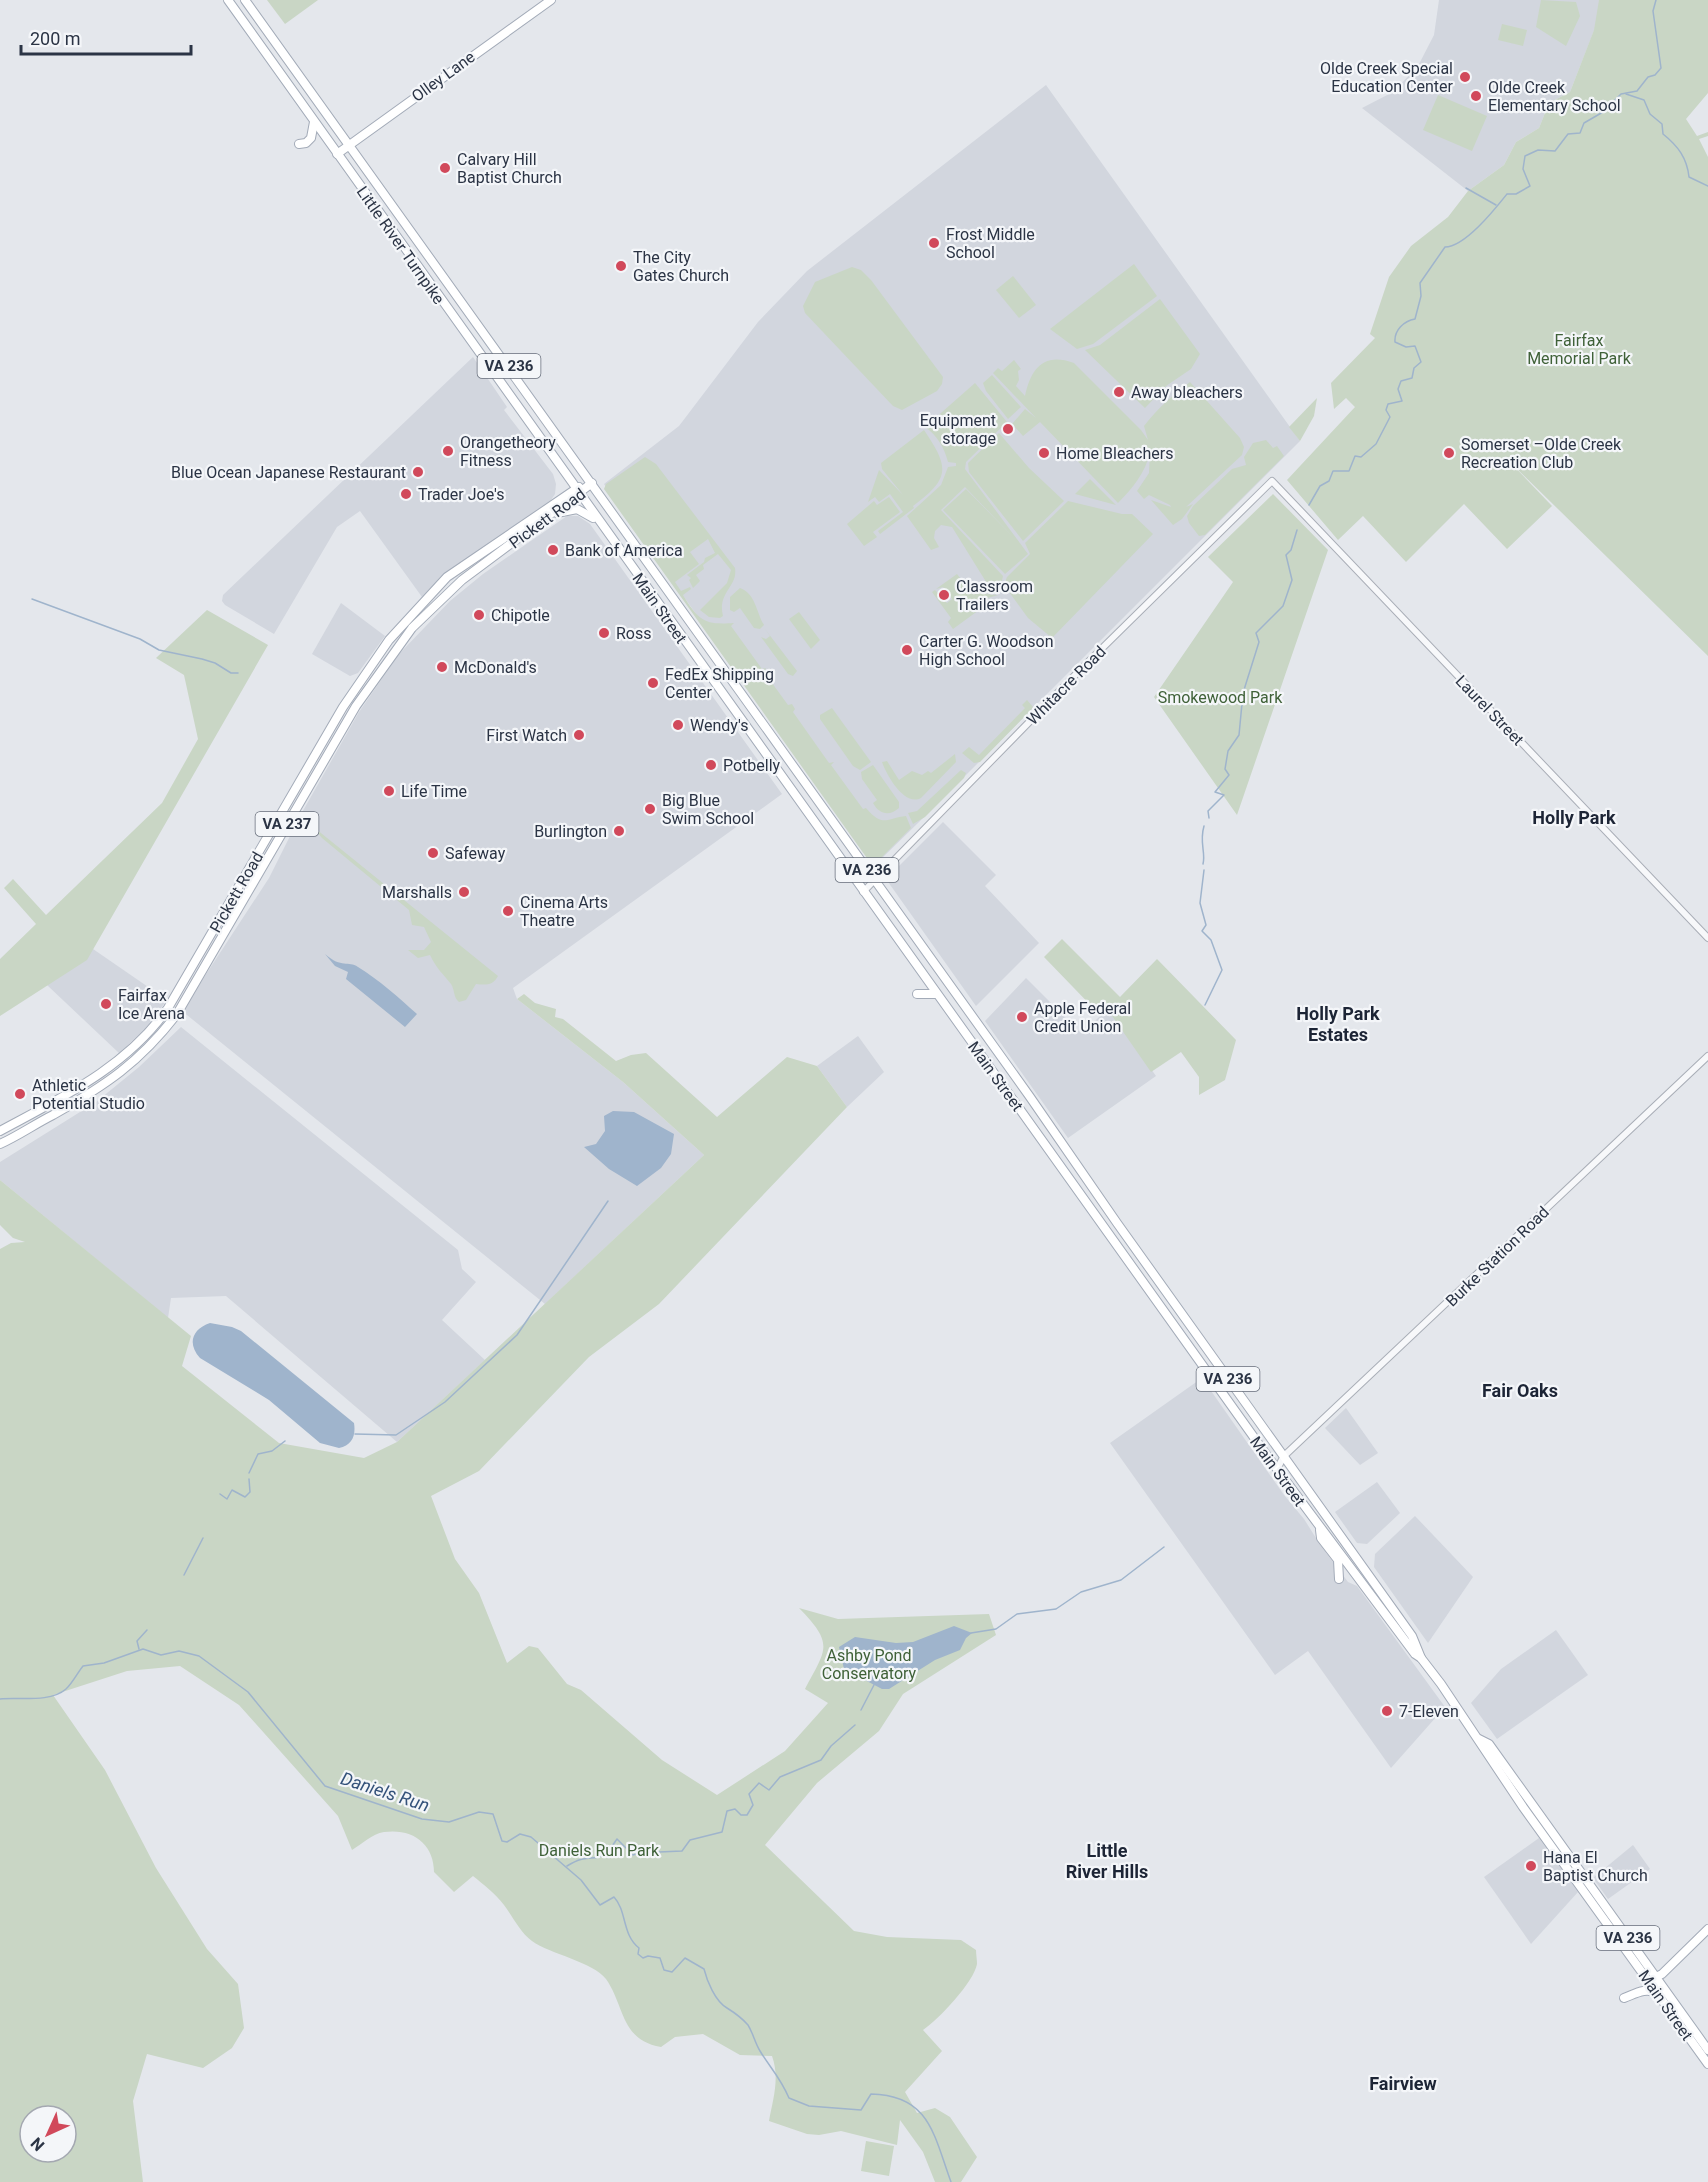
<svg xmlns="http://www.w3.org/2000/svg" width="1708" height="2182" font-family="Roboto,sans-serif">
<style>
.built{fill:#d2d6de}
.green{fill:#c9d6c5;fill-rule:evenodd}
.water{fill:#9fb4cc}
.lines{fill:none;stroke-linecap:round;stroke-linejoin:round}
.stream{stroke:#9fb4cc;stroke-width:1.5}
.minor-casing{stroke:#a9aeb7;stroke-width:8}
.major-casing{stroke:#a3abb8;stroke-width:10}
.minor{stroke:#f7f8fa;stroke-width:6}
.major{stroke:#fff;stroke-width:8}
.poi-dot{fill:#d1495b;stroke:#f4f6f9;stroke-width:2}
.labels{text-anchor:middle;stroke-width:4.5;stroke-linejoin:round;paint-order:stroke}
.shield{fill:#f4f6f9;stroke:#676e7b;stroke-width:1.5}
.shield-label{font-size:15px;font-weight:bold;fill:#2b3445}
.poi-label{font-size:16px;fill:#2b3445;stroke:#f4f6f9;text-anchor:start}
.street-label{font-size:16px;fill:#2b3445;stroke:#f4f6f9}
.park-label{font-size:16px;fill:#3f6138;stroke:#f4f6f9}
.neighbourhood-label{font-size:18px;font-weight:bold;fill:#1d2536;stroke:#f4f6f9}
.water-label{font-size:18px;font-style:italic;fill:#34527a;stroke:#f4f6f9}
</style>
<rect width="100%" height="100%" fill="#e4e7ec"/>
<g class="built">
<polygon points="1439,0 1606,0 1570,92 1549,103 1539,128 1516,142 1504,165 1468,191 1362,108 1393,92 1418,66 1434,35"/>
<polygon points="1046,85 1300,441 919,822 878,862 871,861 604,484 679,426 758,322 807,271"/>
<polygon points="473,357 507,407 504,410 553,474 556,484 555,494 549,503 422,597 360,511 337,527 274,634 225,605 222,601 223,595"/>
<polygon points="567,516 578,516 590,524 782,794 513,988 517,999 623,1082 704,1155 545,1304 182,1011 269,878 300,816 359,712 399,654 450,601 483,574"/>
<polygon points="341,603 385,636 358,673 350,676 312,654"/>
<polygon points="943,822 996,875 985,886 1039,943 976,1006 886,879"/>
<polygon points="93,949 167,1000 144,1030 119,1053 47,985"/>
<polygon points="1026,978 1082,1034 1108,1008 1156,1076 1068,1138 985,1021"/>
<polygon points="181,1027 458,1250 462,1269 476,1282 442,1320 485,1360 397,1442 226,1296 171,1298 168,1318 0,1180 0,1162 96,1102 139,1067"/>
<polygon points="858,1036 884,1072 847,1107 817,1066"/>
<polygon points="1202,1378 1284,1495 1304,1519 1321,1546 1348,1582 1357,1586 1445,1707 1391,1768 1308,1651 1275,1675 1110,1443"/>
<polygon points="1346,1408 1378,1453 1360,1465 1325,1428"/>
<polygon points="1377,1482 1400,1513 1367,1544 1357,1543 1335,1512"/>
<polygon points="1415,1516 1473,1577 1428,1643 1374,1567 1375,1554"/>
<polygon points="1556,1630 1588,1675 1497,1739 1471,1703 1501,1669"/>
<polygon points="1539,1838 1578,1892 1531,1944 1484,1877"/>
<polygon points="1633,1845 1650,1869 1608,1899 1593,1878"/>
</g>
<g class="green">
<polygon points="267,0 318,0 285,24"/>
<polygon points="1541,0 1576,2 1580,16 1566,46 1536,27"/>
<polygon points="1599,0 1708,0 1708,93 1686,119 1697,136 1708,132 1708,136 1699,139 1708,157 1708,656 1509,461 1552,506 1507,549 1464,504 1406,562 1363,516 1338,540 1287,480 1355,407 1346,398 1334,409 1331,383 1375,338 1370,334 1389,277 1411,246 1448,217 1468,191 1504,165 1516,142 1539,128 1549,103 1570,92 1594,30"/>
<polygon points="1502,24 1527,30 1523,46 1498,40"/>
<polygon points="1438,95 1487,116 1472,151 1423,130"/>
<polygon points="1134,264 1157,296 1093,344 1077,349 1050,329"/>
<polygon points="852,267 861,270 871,280 943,377 942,384 937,391 902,410 893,406 805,313 803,306 815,282"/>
<polygon points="1013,276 1036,305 1019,318 996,290"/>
<polygon points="1160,299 1200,354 1191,369 1166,386 1145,408 1085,350 1100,345"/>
<path d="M1014,360L1021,369L1018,371L1019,380L1016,386L1025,396C1031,369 1043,352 1074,363L1141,430L1148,440L1144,426C1158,408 1172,396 1190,382L1240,438L1244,447L1242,455L1186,507L1193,504L1182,519L1173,525L1151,500L1171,507L1170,505L1149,495L1144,499L1137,491L1149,473L1150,452C1146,472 1132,489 1118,503L1040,422L1023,436L1012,424L1025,409L1036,418L993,373L998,368L1002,371Z"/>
<polygon points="992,375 1021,407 1008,419 986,391 983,383"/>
<path d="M975,383L1007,422L966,462L965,469L1028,554L1005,574L943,510L966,489L1017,541L965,487L941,510L1003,576L1001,585H988L952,527L941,525L935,531L934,538L939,547L931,550L907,516L941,485L948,467L956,466V463L948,462C944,447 937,435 925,427Z"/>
<polygon points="1317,398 1314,416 1300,441 1289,427"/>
<path d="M924,430C949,467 951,478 913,506L914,508L880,534L878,531L903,512L890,494L879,502L875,497L868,502L879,470L903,495L882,469L881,463Z"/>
<polygon points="999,433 1029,468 1064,501 1023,541 969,472 968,463"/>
<polygon points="1266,440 1273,448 1277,446 1284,456 1205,535 1199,536 1189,523 1187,516 1193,506 1232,469 1246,465 1244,457 1253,443"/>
<path d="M645,457L656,464L735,568C738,587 717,592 723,616L720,618L709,617L700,610L727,583L731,570L718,554L703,565L704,569L696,575L700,581L693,588L689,580L691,578L687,575L704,562L705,558L715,553L708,539L690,552L699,564L675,582L681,591L690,587L691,589L683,595C699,621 704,625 734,623L731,626L762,669L766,668L764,672L788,705L792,704L795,709L793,712L829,763L834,762L831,765L863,809L866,808C883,828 887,818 906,816L911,828L877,862L869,861L604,489L606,484Z"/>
<polygon points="1090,479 1116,505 1075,494"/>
<polygon points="1273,494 1328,550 1237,815 1154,697 1233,582 1208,557"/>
<polygon points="889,497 900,512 873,532 877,537 864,546 847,524 874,501 877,505"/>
<polygon points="1068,501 1122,514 1132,514 1153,534 1052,638 1028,618 1004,585 1007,577 1030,554 1025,543"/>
<path d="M957,574C968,589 980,594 998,595L984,599L981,597L974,602L979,610L953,629L948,622L951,618L932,592L935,590L947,603L952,599L943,587L936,589Z"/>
<path d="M740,588C756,594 756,612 764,625L760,629L754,628L740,608L734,612L730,610V597Z"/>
<polygon points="207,610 268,645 87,960 0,1016 0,959 36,924 4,888 13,879 46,915 162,803 198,739 184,675 156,658"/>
<polygon points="799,612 820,640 811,649 789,619"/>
<polygon points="765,629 797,671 793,676 788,674 761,637 766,639 770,636"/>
<polygon points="1027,700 1033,707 1031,710 980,762 974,763 962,753 969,747 979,755 1025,708 1022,705"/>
<polygon points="832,708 871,762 860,770 853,766 820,719 820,715"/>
<path d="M955,754L956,762L921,798C905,807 887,776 882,762L887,761L899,780L912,771L922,775L928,771L931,773Z"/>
<path d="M873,765L899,802V808C889,817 879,814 873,803L877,800L862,779L861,772Z"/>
<polygon points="961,770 966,773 964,778 925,817 913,824 908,813 917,811"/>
<path d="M311,825L498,976C493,986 485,985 476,984L466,1000L459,1002C453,997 455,990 451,984C443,974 436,968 430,955L418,958L408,950H424L431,942L424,927L412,925L409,910L322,838Z"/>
<polygon points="1062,939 1120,997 1157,959 1236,1040 1225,1080 1199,1095 1199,1077 1181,1052 1151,1072 1108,1010 1101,1016 1044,957"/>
<path d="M524,994L535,1003L556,1009L555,1017L563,1019L616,1061L631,1055L646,1053L717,1117L787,1057L817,1066L847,1107L659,1304L589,1357L479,1471L431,1496L455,1559L479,1593L507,1663L529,1646L538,1648L567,1684L581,1690L662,1760L717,1795L785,1751L828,1703L805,1689C827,1648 834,1644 799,1608L838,1619L989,1614L996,1635L903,1694L879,1731L817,1783L765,1845L854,1931L887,1937L961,1940L976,1950C976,1954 977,1960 977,1964C974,1982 938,2020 923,2030L942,2051L905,2092L917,2113L935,2108L950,2117L977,2157L961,2182H935L923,2152L900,2120L897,2145L841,2131L819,2135L807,2134L769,2121C773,2099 780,2078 772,2056L740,2055L703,2034L675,2037L661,2047C620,2040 625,2006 606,1979C593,1962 550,1954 532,1941C520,1932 513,1917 504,1905C495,1893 484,1885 473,1876L454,1892L434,1872C434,1844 413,1828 384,1832C372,1834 362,1844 352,1850L338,1816L239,1705L180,1666L127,1671L53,1695L105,1770L156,1868L207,1949L238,1984L244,2028L232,2048L203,2068L147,2054L133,2101L143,2182H0V1249L11,1243L25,1242L13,1238L0,1225V1180L191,1336L182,1366L279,1443L364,1458L397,1442L704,1155L623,1082L517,999ZM30,2116H66V2152H30Z"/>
<polygon points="866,2141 894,2146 889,2176 861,2171"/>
</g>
<g class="water">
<path d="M325,954C342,969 348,960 358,967C379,980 398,997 417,1014L405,1027L346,979L348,972L335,966Z"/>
<polygon points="613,1111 634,1112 674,1134 671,1154 661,1168 637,1186 609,1169 584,1147 596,1144 605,1131 604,1116"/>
<path d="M210,1323L232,1327L241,1331L354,1423C356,1436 352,1445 339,1448L320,1443L269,1400L200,1358C187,1344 192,1329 210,1323Z"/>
<polygon points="954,1626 972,1633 966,1638 960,1650 935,1660 889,1689 882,1689 844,1669 839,1647 855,1637 896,1643 913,1642"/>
</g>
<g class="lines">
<g class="stream">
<path d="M1626,94L1644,100L1650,114L1662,124L1663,134C1678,146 1687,158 1689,177L1708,186"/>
<polyline points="1466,188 1496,205"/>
<path d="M1309,505L1320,486L1329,481L1333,471H1349L1355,456L1361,457L1376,444L1390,417L1386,410L1388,404L1402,401L1398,389L1401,381L1412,378L1414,368L1421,362L1415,346L1406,347L1395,342C1394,330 1404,321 1415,319L1421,296L1420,283L1445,247C1465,247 1495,209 1507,194H1516L1530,186L1523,169L1525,156L1538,150L1555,151L1568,134L1580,133L1584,123L1603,112L1621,94L1637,91L1648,77L1655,75L1661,68L1653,11L1656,0"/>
<polyline points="32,599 140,639 159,650 202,659 215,663 231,673 238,673"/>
<polyline points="1209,818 1208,811 1224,795 1215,792 1229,775 1225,769 1228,751 1239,735 1243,693 1259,642 1256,633 1283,606 1292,580 1286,555 1291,550 1297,530"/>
<path d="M1203,864C1206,852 1199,843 1204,826"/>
<polyline points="1204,870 1200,903 1206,925 1202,931 1211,940 1222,970 1205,1005"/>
<polyline points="355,1434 396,1435 445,1402 517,1335 608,1201"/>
<polyline points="249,1473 258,1454 272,1451 285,1441"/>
<polyline points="220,1494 227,1499 232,1490 245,1497 250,1492 249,1479"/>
<polyline points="184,1575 203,1538"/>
<polyline points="971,1633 996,1629 1017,1614 1056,1609 1081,1592 1121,1580 1164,1547"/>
<polyline points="139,1649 137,1641 147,1630"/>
<path d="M0,1699C19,1697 50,1703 66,1689C72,1684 78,1672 83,1666L104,1663L143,1649L161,1655L179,1651L199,1656L248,1692L325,1786L422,1819L449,1822L479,1812L493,1814L502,1841L507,1842L520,1834L531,1837L581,1880L600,1905L614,1897C627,1911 622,1935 639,1948L638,1954L643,1958L648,1956L660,1958L664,1970L672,1972L685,1958L704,1969C707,1981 715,2001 727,2008C735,2013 742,2018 748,2025C753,2033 755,2043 760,2051C771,2069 780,2077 789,2098L809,2106L861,2110L871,2094C930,2095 934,2136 951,2182"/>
<polyline points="861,1710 875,1683"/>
<path d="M567,1866C595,1848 596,1871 617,1839L633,1855L653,1848L659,1852L682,1851L690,1840L722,1832L727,1811L735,1809L741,1815H747L753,1805L749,1794L759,1783L769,1790L780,1777L821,1760L831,1746L855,1725"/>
</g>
<g class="minor-casing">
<g id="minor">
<polyline points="863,892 1080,670 1272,481 1708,938"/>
<polyline points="1277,1469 1284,1456 1708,1056"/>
</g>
</g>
<g class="major-casing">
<g id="major">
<polyline points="228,0 1268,1457 1415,1654 1421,1658 1441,1684 1523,1807 1708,2064"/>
<polyline points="245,0 1030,1097 1117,1223 1412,1636 1421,1658"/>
<polyline points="299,144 306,143 311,138 314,122"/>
<polyline points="337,154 551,0"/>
<polyline points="557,513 577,509 593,518"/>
<polyline points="917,994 936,994"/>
<path d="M0,1131C61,1098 127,1067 168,1008L343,707L389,640L447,577L579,487"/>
<path d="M0,1144C18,1136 35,1124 53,1115C106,1085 139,1063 177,1014L356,706L412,628L462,580L592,483"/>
<polyline points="1320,1530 1321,1538 1338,1560 1339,1579"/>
<polyline points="1479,1739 1489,1744 1708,2050"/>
<polyline points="1652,1979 1662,1974 1708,1929"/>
<path d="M1624,1998C1635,1994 1646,1987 1656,1993"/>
</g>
</g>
<use href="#minor" class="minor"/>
<use href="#major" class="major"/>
</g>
<g class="poi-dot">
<circle cx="1465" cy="77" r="6"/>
<circle cx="1476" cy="96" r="6"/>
<circle cx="445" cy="168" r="6"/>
<circle cx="934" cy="243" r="6"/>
<circle cx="621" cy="266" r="6"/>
<circle cx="1119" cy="392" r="6"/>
<circle cx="1008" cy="429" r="6"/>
<circle cx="448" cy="451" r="6"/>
<circle cx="1044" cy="453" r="6"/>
<circle cx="1449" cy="453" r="6"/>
<circle cx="418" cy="472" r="6"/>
<circle cx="406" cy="494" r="6"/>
<circle cx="553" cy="550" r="6"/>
<circle cx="944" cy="595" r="6"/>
<circle cx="479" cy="615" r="6"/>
<circle cx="604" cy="633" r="6"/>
<circle cx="907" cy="650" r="6"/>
<circle cx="442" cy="667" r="6"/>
<circle cx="653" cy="683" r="6"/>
<circle cx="678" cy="725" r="6"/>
<circle cx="579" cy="735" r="6"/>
<circle cx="711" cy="765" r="6"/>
<circle cx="389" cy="791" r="6"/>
<circle cx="650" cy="809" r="6"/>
<circle cx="619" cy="831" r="6"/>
<circle cx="433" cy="853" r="6"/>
<circle cx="464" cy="892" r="6"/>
<circle cx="508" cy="911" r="6"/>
<circle cx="106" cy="1004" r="6"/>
<circle cx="1022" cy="1017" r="6"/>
<circle cx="20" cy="1094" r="6"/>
<circle cx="1387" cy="1711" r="6"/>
<circle cx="1531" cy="1866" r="6"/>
</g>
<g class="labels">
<g class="shield">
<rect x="477.5" y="354" width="63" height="24" rx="4.5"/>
<rect x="255.5" y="812" width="63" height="24" rx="4.5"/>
<rect x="835.5" y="858" width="63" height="24" rx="4.5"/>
<rect x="1196.5" y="1367" width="63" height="24" rx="4.5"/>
<rect x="1596.5" y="1926" width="63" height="24" rx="4.5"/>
</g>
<g class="shield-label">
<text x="509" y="371">VA 236</text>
<text x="287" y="829">VA 237</text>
<text x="867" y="875">VA 236</text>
<text x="1228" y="1384">VA 236</text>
<text x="1628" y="1943">VA 236</text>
</g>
<g class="poi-label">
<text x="1453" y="74" text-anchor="end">Olde Creek Special<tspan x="1453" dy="18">Education Center</tspan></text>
<text x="1488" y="93">Olde Creek<tspan x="1488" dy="18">Elementary School</tspan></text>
<text x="457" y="165">Calvary Hill<tspan x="457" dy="18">Baptist Church</tspan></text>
<text x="946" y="240">Frost Middle<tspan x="946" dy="18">School</tspan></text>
<text x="633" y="263">The City<tspan x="633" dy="18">Gates Church</tspan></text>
<text x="1131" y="398">Away bleachers</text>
<text x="996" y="426" text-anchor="end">Equipment<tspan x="996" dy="18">storage</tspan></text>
<text x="460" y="448">Orangetheory<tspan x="460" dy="18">Fitness</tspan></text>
<text x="1461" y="450">Somerset –Olde Creek<tspan x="1461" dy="18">Recreation Club</tspan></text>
<text x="1056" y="459">Home Bleachers</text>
<text x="406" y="478" text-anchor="end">Blue Ocean Japanese Restaurant</text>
<text x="418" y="500">Trader Joe's</text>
<text x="565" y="556">Bank of America</text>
<text x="956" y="592">Classroom<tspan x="956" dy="18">Trailers</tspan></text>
<text x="491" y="621">Chipotle</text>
<text x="616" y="639">Ross</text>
<text x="919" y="647">Carter G. Woodson<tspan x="919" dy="18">High School</tspan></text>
<text x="454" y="673">McDonald's</text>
<text x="665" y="680">FedEx Shipping<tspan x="665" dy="18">Center</tspan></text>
<text x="690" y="731">Wendy's</text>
<text x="567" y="741" text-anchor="end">First Watch</text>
<text x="723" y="771">Potbelly</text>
<text x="401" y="797">Life Time</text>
<text x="662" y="806">Big Blue<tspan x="662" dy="18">Swim School</tspan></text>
<text x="607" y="837" text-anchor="end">Burlington</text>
<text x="445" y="859">Safeway</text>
<text x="452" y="898" text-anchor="end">Marshalls</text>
<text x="520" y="908">Cinema Arts<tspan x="520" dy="18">Theatre</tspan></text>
<text x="118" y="1001">Fairfax<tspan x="118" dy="18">Ice Arena</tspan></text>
<text x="1034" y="1014">Apple Federal<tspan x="1034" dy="18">Credit Union</tspan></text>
<text x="32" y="1091">Athletic<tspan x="32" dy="18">Potential Studio</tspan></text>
<text x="1399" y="1717">7-Eleven</text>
<text x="1543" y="1863">Hana El<tspan x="1543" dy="18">Baptist Church</tspan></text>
</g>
<g class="street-label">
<text transform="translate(443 76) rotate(-36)" y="6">Olley Lane</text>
<text transform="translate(401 245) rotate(55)" y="6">Little River Turnpike</text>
<text transform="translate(547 518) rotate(-36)" y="6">Pickett Road</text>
<text transform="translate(660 608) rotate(55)" y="6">Main Street</text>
<text transform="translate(1066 685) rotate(-45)" y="6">Whitacre Road</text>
<text transform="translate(1490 710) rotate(46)" y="6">Laurel Street</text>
<text transform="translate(236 892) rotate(-60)" y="6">Pickett Road</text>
<text transform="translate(996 1076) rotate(54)" y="6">Main Street</text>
<text transform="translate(1497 1256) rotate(-44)" y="6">Burke Station Road</text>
<text transform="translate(1278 1471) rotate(54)" y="6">Main Street</text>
<text transform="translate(1666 2005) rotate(55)" y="6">Main Street</text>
</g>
<g class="park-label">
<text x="1579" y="346">Fairfax<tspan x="1579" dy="18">Memorial Park</tspan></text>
<text x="1220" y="703">Smokewood Park</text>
<text x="869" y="1661">Ashby Pond<tspan x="869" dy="18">Conservatory</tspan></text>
<text x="599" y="1856">Daniels Run Park</text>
</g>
<g class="neighbourhood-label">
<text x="1574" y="824">Holly Park</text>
<text x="1338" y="1020">Holly Park<tspan x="1338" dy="21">Estates</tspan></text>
<text x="1520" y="1397">Fair Oaks</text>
<text x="1107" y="1857">Little<tspan x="1107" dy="21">River Hills</tspan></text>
<text x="1403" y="2090">Fairview</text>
</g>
<g class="water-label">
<text transform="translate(385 1792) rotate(18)" y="6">Daniels Run</text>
</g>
</g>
<g transform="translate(48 2134) rotate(225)"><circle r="28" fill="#f4f6f9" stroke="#a4a8b1" stroke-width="1.5"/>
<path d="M0-4.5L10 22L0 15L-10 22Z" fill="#d1495b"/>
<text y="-9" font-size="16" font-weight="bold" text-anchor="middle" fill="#2b3445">N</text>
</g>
<path d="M21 45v9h170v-9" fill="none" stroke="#2b3445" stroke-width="3"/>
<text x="30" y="45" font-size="18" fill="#2b3445" stroke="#f4f6f9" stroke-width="4.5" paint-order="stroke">200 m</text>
</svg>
